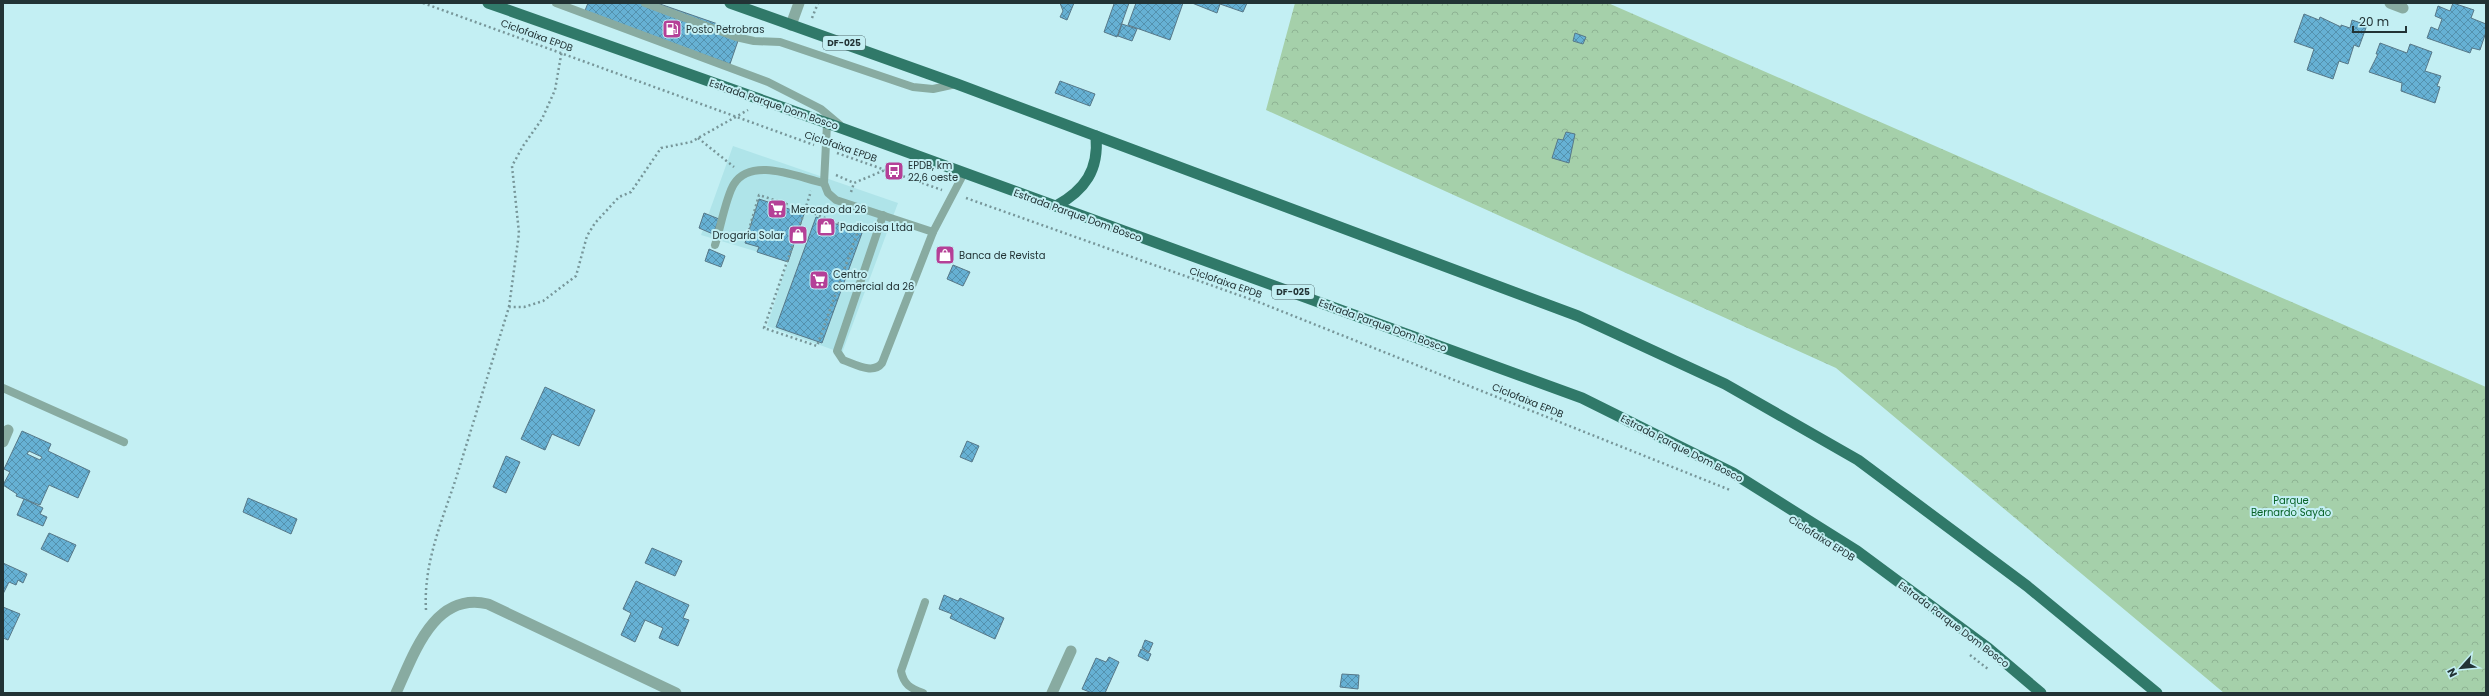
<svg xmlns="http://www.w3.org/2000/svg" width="2489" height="696" font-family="Poppins,sans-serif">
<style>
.built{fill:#afe4e9}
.park{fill:url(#park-crowns)}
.building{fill:url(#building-cross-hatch);stroke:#577888;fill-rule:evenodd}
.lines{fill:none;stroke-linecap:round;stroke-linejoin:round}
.path{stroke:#779699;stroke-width:2.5;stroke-dasharray:2 3;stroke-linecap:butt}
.service{stroke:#88aba1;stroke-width:8}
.minor{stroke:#88aba1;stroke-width:11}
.tertiary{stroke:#88aba1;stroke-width:11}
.primary{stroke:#307969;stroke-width:11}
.labels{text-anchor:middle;stroke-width:4;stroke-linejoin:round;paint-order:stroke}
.shield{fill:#c3eff3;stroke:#526b6e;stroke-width:1}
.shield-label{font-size:9px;font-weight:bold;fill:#223335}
.poi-label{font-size:10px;fill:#223335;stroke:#c3eff3;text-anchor:start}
.street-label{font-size:10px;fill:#223335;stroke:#c3eff3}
.park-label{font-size:10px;fill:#086328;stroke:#c3eff3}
</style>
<defs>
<pattern id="park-crowns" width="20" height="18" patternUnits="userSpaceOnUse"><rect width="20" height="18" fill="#a5d0aa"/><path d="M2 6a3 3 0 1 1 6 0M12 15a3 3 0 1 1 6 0" fill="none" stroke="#8eb393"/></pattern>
<pattern id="building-cross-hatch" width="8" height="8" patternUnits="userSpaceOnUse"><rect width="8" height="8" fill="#66b1d4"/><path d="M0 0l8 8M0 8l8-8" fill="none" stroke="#5491ad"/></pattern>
</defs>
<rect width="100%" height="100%" fill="#c3eff3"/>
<polygon class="built" points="733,146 898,203 842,353 767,326 788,261 701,235"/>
<polygon class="park" points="1295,3 1608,3 2486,387 2486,693 2224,693 1836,368 1266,110"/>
<g class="building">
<polygon points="588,3 657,3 741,32 730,64 584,13"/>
<polygon points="1060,3 1074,3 1067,20 1060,17 1063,11"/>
<polygon points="1112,3 1129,3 1117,37 1104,32 1114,4"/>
<polygon points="1136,3 1183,3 1170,40 1128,25"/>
<polygon points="1192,3 1247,3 1243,12 1220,4 1217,13"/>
<polygon points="2453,3 2474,10 2471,18 2486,24 2486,32 2480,50 2472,48 2470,53 2427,38 2431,27 2438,30 2442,19 2435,16 2438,6 2450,11"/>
<polygon points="2304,14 2319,20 2320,17 2341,27 2341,25 2350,28 2352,20 2367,25 2359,47 2354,45 2348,64 2339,61 2333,79 2307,70 2314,49 2294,42"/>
<polygon points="1122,24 1137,29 1132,41 1118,36"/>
<polygon points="1575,33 1586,37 1583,44 1573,41"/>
<polygon points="2380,43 2407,53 2410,44 2432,52 2425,71 2441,76 2437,86 2440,87 2435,103 2401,91 2402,83 2369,72 2378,54 2376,54"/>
<polygon points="1060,81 1095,94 1090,106 1055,93"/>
<polygon points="1566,132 1575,134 1569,163 1552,158 1558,139 1563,140"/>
<polygon points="759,199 804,214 788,262 757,252 759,247 745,243"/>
<polygon points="704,213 719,219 713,234 699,228"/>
<polygon points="816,217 862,233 822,343 776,327"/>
<polygon points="709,249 725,256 721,267 705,261"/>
<polygon points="953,265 970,272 963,286 947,279"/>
<polygon points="545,387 595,410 579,446 552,434 545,450 521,439"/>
<path d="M22,431L51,444L48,451L90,471L78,498L49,485L40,505L16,496L17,494L3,485L10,472L4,469ZM29,451L42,457L40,460L27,454Z"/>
<polygon points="967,441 979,446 972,462 960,457"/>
<polygon points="506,456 520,462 506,493 493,487"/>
<polygon points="248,498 297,519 291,534 243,512"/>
<polygon points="24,499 43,508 40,514 47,517 43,526 17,515"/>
<polygon points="49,533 76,545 68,562 41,549"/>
<polygon points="652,548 682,561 675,576 645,563"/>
<polygon points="3,563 27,574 23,583 18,580 16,585 9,582 3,594"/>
<polygon points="636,581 689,605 683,618 689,620 678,646 659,638 663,628 645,620 635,642 621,635 631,613 623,609"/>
<polygon points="944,595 958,601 960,598 1004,618 995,639 950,618 952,614 939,609"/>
<polygon points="3,607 20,614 8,640 3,638"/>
<polygon points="1145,640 1153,643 1149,652 1142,648"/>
<polygon points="1141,649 1151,654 1148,661 1138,656"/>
<polygon points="1109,657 1119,662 1105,693 1092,693 1082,689 1096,658 1106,662"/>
<polygon points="1342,674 1359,675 1358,689 1340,687"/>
</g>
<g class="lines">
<g class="path">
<polyline points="423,3 814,145"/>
<polyline points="812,18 818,3"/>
<polyline points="698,138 734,167"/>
<polyline points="837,153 942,190"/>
<polyline points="836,175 854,183 885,170"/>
<polyline points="851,192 854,183"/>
<polyline points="966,198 1261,303 1730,490"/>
<polygon points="805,210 858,231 817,346 764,328"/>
<polyline points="746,240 759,195 805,210 811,191"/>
<polyline points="509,307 519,233 512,166 523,146 542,119 555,90 563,44"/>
<path d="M426,610C423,561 444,517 458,472C475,417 492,362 509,307H524L543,301L576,276L587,236L595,223L619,197L631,192L661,148L691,142L748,110"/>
<polyline points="1970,655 1988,669"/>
</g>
<g class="service">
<polyline points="556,3 768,82 821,109 840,125"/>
<polyline points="645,3 736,37 754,41 780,42 913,87 933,89 956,84"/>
<polyline points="827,124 824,183 828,193 836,200 933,232"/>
<path d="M883,215L837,351L843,360C855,364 873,375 882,363L933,232L964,173"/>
<path d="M715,245C720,230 726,196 734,184C752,156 799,178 824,183"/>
<polyline points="3,388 124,442"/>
<path d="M923,693C910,688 904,685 901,671L925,602"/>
</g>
<g class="minor">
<polyline points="2390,3 2403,8"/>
<polyline points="3,442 8,430"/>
<path d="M396,693C414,654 434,591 488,604L676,693"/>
<polyline points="1052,693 1071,651"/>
</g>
<polyline class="tertiary" points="791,25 799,3"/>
<g class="primary">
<polyline points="488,3 844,129 1582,398 1733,473 1857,551 1988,648 2041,693"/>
<polyline points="730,3 957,84 1578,316 1725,384 1858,460 2027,586 2157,693"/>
<path d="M1056,206C1085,190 1099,170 1096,136"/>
</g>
</g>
<defs>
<g id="fuel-square" transform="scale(1)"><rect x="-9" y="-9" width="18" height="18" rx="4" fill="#b54097" stroke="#c3eff3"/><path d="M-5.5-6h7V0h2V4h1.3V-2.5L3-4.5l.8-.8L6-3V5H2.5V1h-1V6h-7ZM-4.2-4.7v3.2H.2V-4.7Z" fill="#fff"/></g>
<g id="bus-square" transform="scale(1)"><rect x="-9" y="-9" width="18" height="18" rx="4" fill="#b54097" stroke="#c3eff3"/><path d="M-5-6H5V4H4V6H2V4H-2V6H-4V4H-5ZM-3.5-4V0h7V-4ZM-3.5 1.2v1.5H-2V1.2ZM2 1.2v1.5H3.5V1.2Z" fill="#fff"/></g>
<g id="supermarket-square" transform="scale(1)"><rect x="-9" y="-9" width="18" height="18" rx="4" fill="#b54097" stroke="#c3eff3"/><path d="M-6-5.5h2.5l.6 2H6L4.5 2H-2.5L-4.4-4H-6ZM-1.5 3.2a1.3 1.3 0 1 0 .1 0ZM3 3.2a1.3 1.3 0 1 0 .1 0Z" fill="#fff"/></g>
<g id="shop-square" transform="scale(1)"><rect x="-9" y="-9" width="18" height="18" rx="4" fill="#b54097" stroke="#c3eff3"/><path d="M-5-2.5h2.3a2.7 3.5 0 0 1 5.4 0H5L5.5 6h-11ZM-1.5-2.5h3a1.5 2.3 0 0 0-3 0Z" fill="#fff"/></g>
</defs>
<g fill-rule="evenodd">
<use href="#fuel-square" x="672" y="29"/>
<use href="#bus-square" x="894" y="171"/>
<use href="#supermarket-square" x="777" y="209"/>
<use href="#shop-square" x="826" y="227"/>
<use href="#shop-square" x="798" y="235"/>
<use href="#shop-square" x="945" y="255"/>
<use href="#supermarket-square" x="819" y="280"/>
</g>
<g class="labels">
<g class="shield">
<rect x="823" y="36" width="42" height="14" rx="3"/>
<rect x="1272" y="285" width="42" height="14" rx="3"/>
</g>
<g class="shield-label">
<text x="844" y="46">DF-025</text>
<text x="1293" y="295">DF-025</text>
</g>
<g class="poi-label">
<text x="686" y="33">Posto Petrobras</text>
<text x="908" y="169">EPDB, km<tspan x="908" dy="12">22,6 oeste</tspan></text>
<text x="791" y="213">Mercado da 26</text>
<text x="840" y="231">Padicoisa Ltda</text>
<text x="784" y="239" text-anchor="end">Drogaria Solar</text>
<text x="959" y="259">Banca de Revista</text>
<text x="833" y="278">Centro<tspan x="833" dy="12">comercial da 26</tspan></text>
</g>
<g class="street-label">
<text transform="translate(537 35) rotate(20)" y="4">Ciclofaixa EPDB</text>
<text transform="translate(774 104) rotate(19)" y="4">Estrada Parque Dom Bosco</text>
<text transform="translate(841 146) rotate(19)" y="4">Ciclofaixa EPDB</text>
<text transform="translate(1078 215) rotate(20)" y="4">Estrada Parque Dom Bosco</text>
<text transform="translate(1226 282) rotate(19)" y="4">Ciclofaixa EPDB</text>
<text transform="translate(1383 325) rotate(20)" y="4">Estrada Parque Dom Bosco</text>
<text transform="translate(1528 400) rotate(22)" y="4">Ciclofaixa EPDB</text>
<text transform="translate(1682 448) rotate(27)" y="4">Estrada Parque Dom Bosco</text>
<text transform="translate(1822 538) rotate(32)" y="4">Ciclofaixa EPDB</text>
<text transform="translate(1954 624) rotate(37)" y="4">Estrada Parque Dom Bosco</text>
</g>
<g class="park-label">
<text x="2291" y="504">Parque<tspan x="2291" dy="12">Bernardo Sayão</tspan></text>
</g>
</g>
<rect width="2489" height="696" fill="none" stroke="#223335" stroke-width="8"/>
<g transform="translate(2461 668) rotate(243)" stroke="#c3eff3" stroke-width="3" paint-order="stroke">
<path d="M0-3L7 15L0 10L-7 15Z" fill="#223335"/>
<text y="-6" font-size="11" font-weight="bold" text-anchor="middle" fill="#223335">N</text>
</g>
<path d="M2353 26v6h53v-6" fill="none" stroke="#223335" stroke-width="2"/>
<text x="2359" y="26" font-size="12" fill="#223335" stroke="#c3eff3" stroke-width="3" paint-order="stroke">20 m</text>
</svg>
